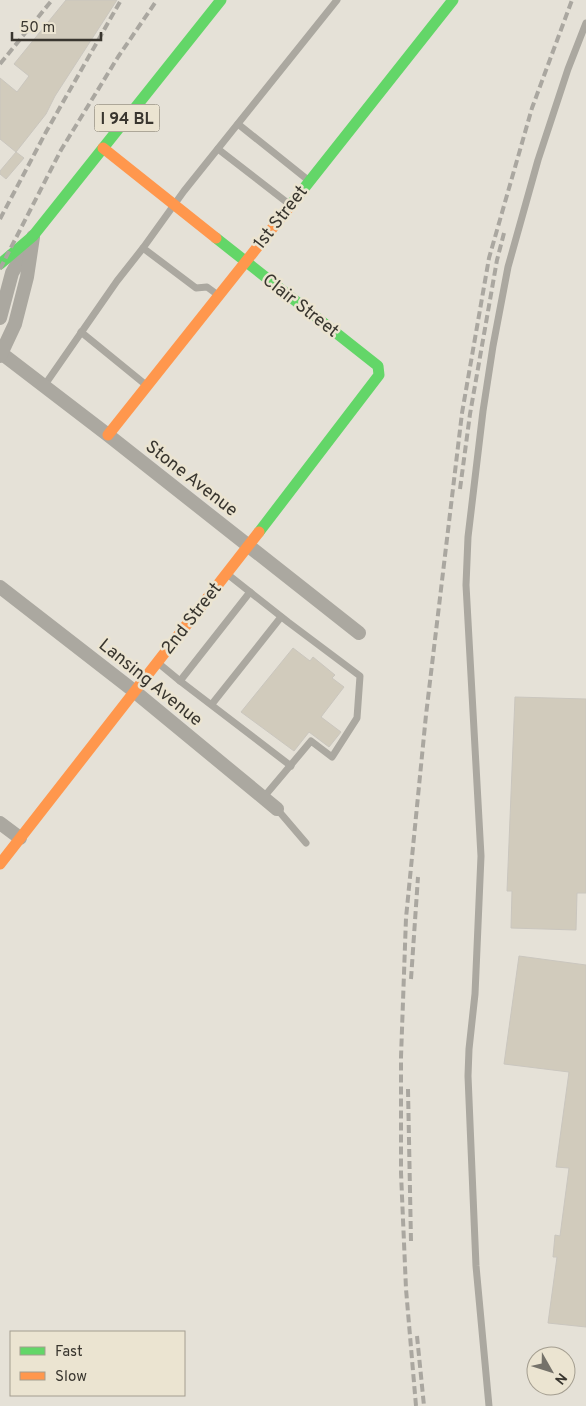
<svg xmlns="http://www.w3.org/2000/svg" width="586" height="1406" font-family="Overpass,sans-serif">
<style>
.building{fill:#d1cbbc;stroke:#cac6be}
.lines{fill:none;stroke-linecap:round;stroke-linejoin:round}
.lane{stroke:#aba8a0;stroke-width:7}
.street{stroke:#aba8a0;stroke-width:14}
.fast{stroke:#63d668;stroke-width:11}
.slow{stroke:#ff974d;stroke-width:11}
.rail{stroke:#aaa7a0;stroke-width:4;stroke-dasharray:8 4;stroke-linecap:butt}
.labels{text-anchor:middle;stroke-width:5;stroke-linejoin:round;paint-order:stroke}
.shield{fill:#ebe4d1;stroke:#6e6a60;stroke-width:1}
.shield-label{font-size:16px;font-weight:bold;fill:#39362f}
.street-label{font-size:18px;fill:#39362f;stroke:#ebe4d1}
</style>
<rect width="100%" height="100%" fill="#e5e1d7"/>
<g class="building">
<polygon points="66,0 117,0 55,96 46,114 16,152 0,139 0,78 17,92 29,76 14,64"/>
<polygon points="16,152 24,158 6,179 0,174 0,171"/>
<polygon points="293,648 310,661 313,657 335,675 332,678 344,687 321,717 341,732 329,747 309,732 294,751 241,712"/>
<polygon points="515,697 586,699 586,893 577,893 576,930 511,928 512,891 507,891"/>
<polygon points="519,956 586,965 586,1327 548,1323 557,1257 553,1257 555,1235 560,1236 569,1168 556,1167 569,1072 504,1064"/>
</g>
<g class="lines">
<g class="lane">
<polyline points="238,124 308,180"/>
<polyline points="218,149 289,204"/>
<polyline points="218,295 207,287 196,288 143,248 184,191 337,0"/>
<polyline points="81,332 146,385"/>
<polyline points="44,386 117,281 143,248"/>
<polyline points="226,573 288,622 360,676 357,718 332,757 311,741 263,798"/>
<polyline points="250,592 180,681 291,766"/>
<polyline points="157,662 180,681"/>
<polyline points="212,704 281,617"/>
<polyline points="277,809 306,843"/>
<polyline points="489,1406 476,1266 468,1076 469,1049 475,994 481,856 466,585 468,537 483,411 493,346 508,267 538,160 568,69 586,23"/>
</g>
<g class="street">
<polyline points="0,318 12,273 25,250"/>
<polyline points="1,353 108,435 359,633"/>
<polyline points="0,356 15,324 27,277 33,237"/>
<polyline points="0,587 134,691 277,809"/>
<polyline points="0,823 20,838"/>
</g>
<g class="fast">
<polyline points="290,206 453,0"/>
<polyline points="216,238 378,366 379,375 259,532"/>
<polyline points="0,264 33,236 221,0"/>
</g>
<g class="slow">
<polyline points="103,148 216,238"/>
<polyline points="108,435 290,206"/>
<polyline points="0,864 259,532"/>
</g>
<g class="rail">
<polyline points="0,64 52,0"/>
<polyline points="0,219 46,132 121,0"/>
<polyline points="0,269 61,150 118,57 157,0"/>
<polyline points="460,489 470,414 497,260 504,233"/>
<polyline points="411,979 418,877"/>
<polyline points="408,1089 411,1242"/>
<polyline points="417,1336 424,1406"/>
<polyline points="416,1406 406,1289 401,1173 401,1057 406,918 426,715 462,413 489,258 532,108 572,0"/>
</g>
</g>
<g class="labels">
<rect class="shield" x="94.5" y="104.5" width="65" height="27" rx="4"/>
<g class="shield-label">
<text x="127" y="124">I 94 BL</text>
</g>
<g class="street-label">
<text transform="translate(280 217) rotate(-52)" y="6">1st Street</text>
<text transform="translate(301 305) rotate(38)" y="6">Clair Street</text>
<text transform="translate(192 478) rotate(38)" y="6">Stone Avenue</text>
<text transform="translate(191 618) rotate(-52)" y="6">2nd Street</text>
<text transform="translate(151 682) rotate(39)" y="6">Lansing Avenue</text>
</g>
</g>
<rect x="10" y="1331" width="175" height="65" fill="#ebe4d1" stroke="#a49e90"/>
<rect x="20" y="1347" width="25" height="8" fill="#63d668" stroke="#a49e90"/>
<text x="55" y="1356" font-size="15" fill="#39362f">Fast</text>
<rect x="20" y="1372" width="25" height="8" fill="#ff974d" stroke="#a49e90"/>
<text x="55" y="1381" font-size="15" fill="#39362f">Slow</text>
<g transform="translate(551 1371) rotate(129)"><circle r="24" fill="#ebe4d1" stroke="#a49e90"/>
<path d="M0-4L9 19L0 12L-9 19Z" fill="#75726a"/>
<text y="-8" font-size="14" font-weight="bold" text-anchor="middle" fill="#39362f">N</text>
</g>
<path d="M12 32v8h89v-8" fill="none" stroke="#39362f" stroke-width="2.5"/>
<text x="20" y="32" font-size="15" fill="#39362f" stroke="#ebe4d1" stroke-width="4" paint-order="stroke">50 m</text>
</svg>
